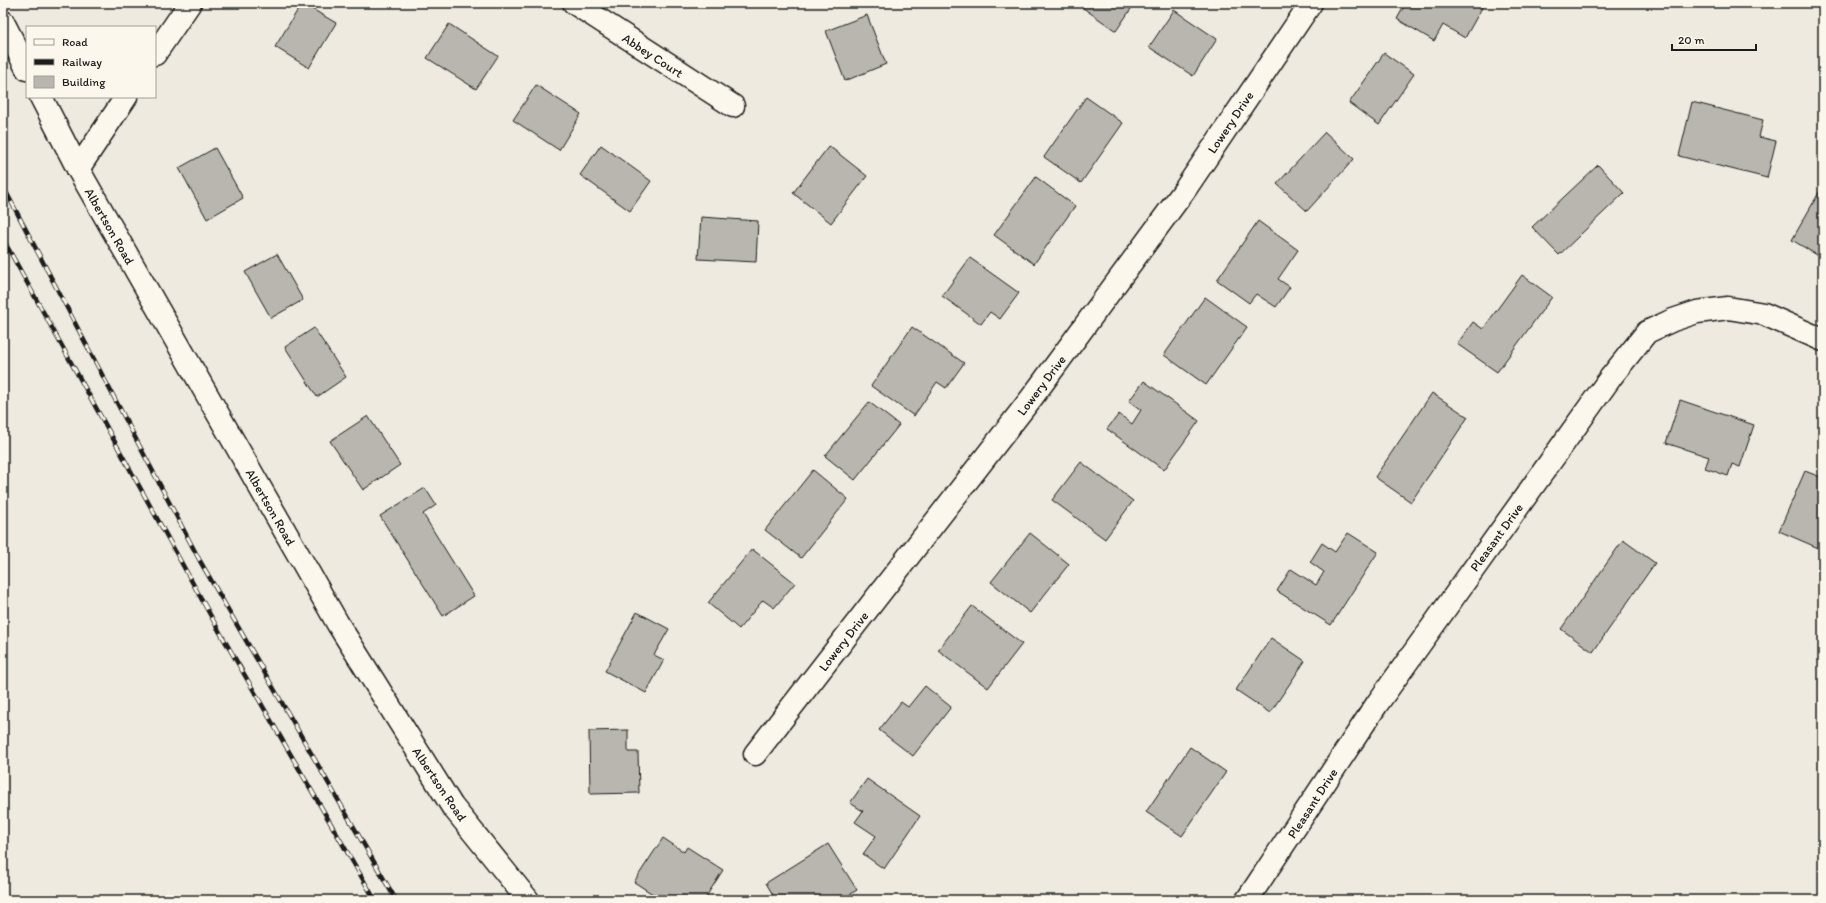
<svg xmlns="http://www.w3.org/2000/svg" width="1826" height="903" font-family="Itim,sans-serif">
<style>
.building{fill:#b9b6af;stroke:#1c1c1c}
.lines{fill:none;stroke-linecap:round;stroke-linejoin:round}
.minor-casing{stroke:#1c1c1c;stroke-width:25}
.minor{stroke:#fbf7ec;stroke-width:22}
.rail-casing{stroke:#1c1c1c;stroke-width:4.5}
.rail{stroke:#fbf7ec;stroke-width:3;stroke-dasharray:9;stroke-linecap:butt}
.labels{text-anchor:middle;stroke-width:3;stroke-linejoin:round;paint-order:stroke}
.street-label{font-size:13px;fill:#1c1c1c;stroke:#fbf7ec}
</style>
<rect width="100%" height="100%" fill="#eeeadf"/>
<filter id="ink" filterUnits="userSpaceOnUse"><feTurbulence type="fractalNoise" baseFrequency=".025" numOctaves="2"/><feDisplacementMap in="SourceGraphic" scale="8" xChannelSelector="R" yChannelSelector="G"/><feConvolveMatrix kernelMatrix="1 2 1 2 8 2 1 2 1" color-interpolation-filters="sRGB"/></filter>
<g filter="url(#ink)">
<g class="building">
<polygon points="302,3 336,23 309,68 275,47"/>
<polygon points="1076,3 1135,3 1116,31"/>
<polygon points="1406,3 1482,3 1484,4 1465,38 1443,25 1434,41 1397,19"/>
<polygon points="1174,10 1217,39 1193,76 1149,47"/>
<polygon points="867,15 886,64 845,81 826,31"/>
<polygon points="449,24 498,56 476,89 427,58"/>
<polygon points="1384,53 1414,74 1379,125 1349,103"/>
<polygon points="536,85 581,114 559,150 513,120"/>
<polygon points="1086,97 1123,123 1081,183 1044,157"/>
<polygon points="1692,102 1763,120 1759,137 1776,141 1767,178 1679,156"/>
<polygon points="1325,132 1354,159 1307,211 1277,184"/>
<polygon points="601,145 651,181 630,211 580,175"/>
<polygon points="829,146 867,176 831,223 793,193"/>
<polygon points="215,148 243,198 207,219 179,168"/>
<polygon points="1598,165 1624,193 1559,255 1532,227"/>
<polygon points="1036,177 1075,206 1034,264 994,235"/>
<polygon points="1821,189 1823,190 1823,244 1817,255 1792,240"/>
<polygon points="701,217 758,221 756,262 698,259"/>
<polygon points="1258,221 1298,250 1278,279 1290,287 1276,307 1256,294 1249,303 1217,280"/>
<polygon points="277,254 303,300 271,318 245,272"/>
<polygon points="970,258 1019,293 1000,319 990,312 981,324 942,296"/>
<polygon points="1522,275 1552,297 1497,372 1457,344 1473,322 1483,329"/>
<polygon points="1205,297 1247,327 1206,385 1164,355"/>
<polygon points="912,327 964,363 946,388 937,382 914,416 871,386"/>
<polygon points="314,328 346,377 317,397 285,347"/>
<polygon points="1144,381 1199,421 1164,470 1107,429 1119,414 1132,424 1141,410 1129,401"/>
<polygon points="1432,393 1468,417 1411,502 1375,477"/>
<polygon points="1680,400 1754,425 1740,467 1732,464 1728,476 1705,468 1709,457 1666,443"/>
<polygon points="869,402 899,425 855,480 825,456"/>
<polygon points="368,416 400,465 363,490 330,441"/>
<polygon points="1081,462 1133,501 1105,539 1052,500"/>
<polygon points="813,470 848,499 801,558 765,530"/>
<polygon points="1805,471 1823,478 1823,550 1779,531"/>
<polygon points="425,488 436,505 423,514 474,596 443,616 380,516"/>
<polygon points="1030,533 1069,564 1030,613 991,582"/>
<polygon points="1348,533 1378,552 1331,625 1277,591 1291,569 1316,585 1324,572 1310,562 1322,543 1335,552"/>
<polygon points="1623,540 1655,563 1593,652 1561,629"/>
<polygon points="752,549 795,583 774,608 763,600 739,629 708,603"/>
<polygon points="972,606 1022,644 988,688 938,650"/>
<polygon points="637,612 669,629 654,655 664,660 646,693 605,671"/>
<polygon points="1271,638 1305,661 1270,713 1236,690"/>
<polygon points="925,686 951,707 913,756 879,730 901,702 908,707"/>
<polygon points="628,730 628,752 638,752 639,793 590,794 589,731"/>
<polygon points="1190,747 1226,772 1182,836 1146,812"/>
<polygon points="867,779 920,816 884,869 863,854 876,836 855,822 863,811 850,803"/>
<polygon points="663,838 684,852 687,847 723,870 704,900 662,900 634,882"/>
<polygon points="828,844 857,890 841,900 776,900 766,883"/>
</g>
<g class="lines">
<g class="minor-casing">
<g id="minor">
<polyline points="574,3 733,106"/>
<polyline points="3,22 27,69"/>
<polyline points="155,54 190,3"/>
<polyline points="41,97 78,169 338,624 452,806 528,900"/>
<polyline points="78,169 126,97"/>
<polyline points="755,754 1033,396 1184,191 1311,3"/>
<polyline points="1247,900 1377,704 1611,377 1647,332 1673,320 1697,312 1728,308 1764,314 1823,340"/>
</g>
</g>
<use href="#minor" class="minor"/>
<g class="rail-casing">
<g id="rail">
<polyline points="3,186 200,561 396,900"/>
<polyline points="3,239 218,629 375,900"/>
</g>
</g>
<use href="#rail" class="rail"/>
</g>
</g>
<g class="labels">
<g class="street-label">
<text transform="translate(653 55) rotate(33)" y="5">Abbey Court</text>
<text transform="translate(1230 122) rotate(-56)" y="5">Lowery Drive</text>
<text transform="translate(110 226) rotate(60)" y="5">Albertson Road</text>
<text transform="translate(1041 385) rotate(-53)" y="5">Lowery Drive</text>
<text transform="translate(271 507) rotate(60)" y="5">Albertson Road</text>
<text transform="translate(1496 537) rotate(-54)" y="5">Pleasant Drive</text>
<text transform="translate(843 641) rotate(-52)" y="5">Lowery Drive</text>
<text transform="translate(440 784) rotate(56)" y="5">Albertson Road</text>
<text transform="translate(1312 803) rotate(-57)" y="5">Pleasant Drive</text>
</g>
</g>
<rect width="1826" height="903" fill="none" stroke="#fbf7ec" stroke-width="16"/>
<rect x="8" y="8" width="1810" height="887" fill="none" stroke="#1c1c1c" stroke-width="1.5" filter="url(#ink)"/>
<rect x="26" y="26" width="130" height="72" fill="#fbf7ec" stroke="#a29f99"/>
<rect x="34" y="39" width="20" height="6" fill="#fbf7ec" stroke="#a29f99"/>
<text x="62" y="46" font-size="12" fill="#1c1c1c">Road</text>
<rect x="34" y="59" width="20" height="6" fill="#1c1c1c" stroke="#a29f99"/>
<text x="62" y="66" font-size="12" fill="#1c1c1c">Railway</text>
<rect x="34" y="76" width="20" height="12" fill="#b9b6af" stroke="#a29f99"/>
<text x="62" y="86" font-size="12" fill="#1c1c1c">Building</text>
<path d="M1672 44v6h84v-6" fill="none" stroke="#1c1c1c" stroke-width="2"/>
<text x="1678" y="44" font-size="12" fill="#1c1c1c" stroke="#fbf7ec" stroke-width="3" paint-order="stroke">20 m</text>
</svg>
